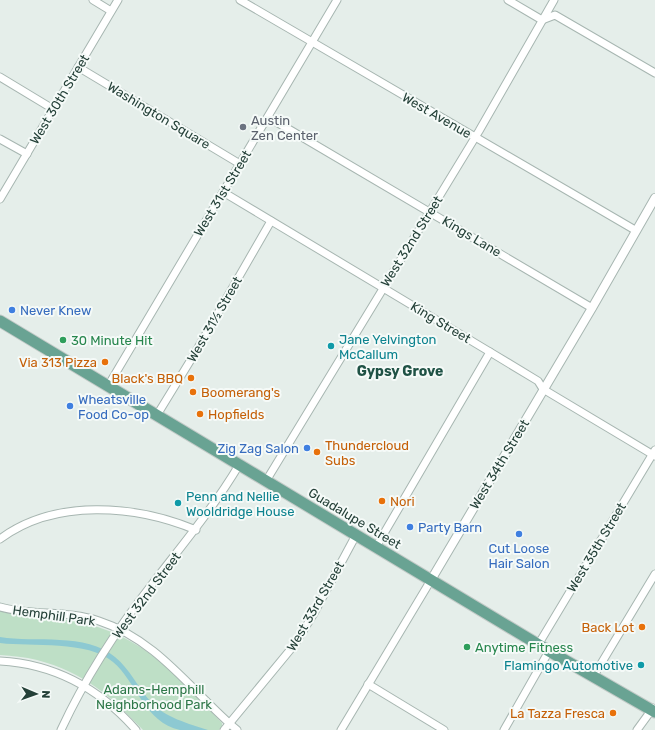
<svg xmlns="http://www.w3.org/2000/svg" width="655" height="730" font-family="Rubik,sans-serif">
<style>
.green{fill:#bedfc6}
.water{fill:#8dc9d2}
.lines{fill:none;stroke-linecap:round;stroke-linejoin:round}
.minor-casing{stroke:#a7b6b1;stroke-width:9}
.tertiary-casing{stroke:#a7b6b1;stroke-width:10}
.primary-casing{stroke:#c2cac7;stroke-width:13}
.minor{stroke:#fff;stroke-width:7}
.tertiary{stroke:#fff;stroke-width:8}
.primary{stroke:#69a393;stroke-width:11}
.worship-dot{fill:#6b7280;stroke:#f5faf8;stroke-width:1.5}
.shop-dot{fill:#3f7fe0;stroke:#f5faf8;stroke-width:1.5}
.leisure-dot{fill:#2e9e5b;stroke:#f5faf8;stroke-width:1.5}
.culture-dot{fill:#0f9aa8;stroke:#f5faf8;stroke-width:1.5}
.food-dot{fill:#e8710a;stroke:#f5faf8;stroke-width:1.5}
.labels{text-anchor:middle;stroke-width:4;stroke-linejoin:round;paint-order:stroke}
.street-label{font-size:13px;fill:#244038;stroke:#f5faf8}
.worship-label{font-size:13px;fill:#5b616d;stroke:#f5faf8;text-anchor:start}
.shop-label{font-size:13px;fill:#366cbe;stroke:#f5faf8;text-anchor:start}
.culture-label{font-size:13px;fill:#0d838f;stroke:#f5faf8;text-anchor:start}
.leisure-label{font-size:13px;fill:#27864d;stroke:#f5faf8;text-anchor:start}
.food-label{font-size:13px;fill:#c56008;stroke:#f5faf8;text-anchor:end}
.park-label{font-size:13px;fill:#2d7748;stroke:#f5faf8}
.neighbourhood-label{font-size:14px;font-weight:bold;fill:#1f5245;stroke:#f5faf8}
</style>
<rect width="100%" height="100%" fill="#e5eeea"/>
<path class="green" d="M0,611C24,619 50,616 75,621C144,635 176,675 222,723V726L219,730H143C111,696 83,672 37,660C25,657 12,656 0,655Z"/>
<path class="water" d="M0,637C35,643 86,632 115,657C130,669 138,688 151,702C166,718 187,723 208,730C199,730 188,730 180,730C145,723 136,681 113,662C88,640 32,647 0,643Z"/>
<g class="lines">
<g class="minor-casing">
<g id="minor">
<polyline points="93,0 111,11"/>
<polyline points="240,0 635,230"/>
<polyline points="508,0 542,20 555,15 655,73"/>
<polyline points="78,67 240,164"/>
<polyline points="0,77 53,109"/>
<polyline points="268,117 592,308"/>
<polyline points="0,139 27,154"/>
<polyline points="223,192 490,352 538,381 543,389 655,456"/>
<polyline points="0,199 118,0"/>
<polyline points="108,386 337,0"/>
<polyline points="157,415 195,353 271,221"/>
<polyline points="266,481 479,131 554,0"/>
<path d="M0,539C55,498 136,505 196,530"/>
<polyline points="376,547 490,352"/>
<path d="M0,607C33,616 67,610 99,621C158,640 192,692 237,730"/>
<polyline points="538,645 655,450"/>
<path d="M0,661C54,664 100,689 136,730"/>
<polyline points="593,677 655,574"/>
<polyline points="368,684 444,730"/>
<path d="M61,730C85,678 117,629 153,583C183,544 214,507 239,465"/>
<polyline points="224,730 295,644 313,615 356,535"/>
<polyline points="341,730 431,580"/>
<polyline points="504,730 549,651"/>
<polyline points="637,730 653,708"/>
</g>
</g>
<g class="tertiary-casing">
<polyline id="tertiary" points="431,580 592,308 655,198"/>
</g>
<g class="primary-casing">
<polyline id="primary" points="0,321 549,651 655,712"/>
</g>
<use href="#minor" class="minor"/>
<use href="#tertiary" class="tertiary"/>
<use href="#primary" class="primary"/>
</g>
<circle class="worship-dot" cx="243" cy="127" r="4"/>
<g class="shop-dot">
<circle cx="12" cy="310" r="4"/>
<circle cx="70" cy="406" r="4"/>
<circle cx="307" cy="448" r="4"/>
<circle cx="410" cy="527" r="4"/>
<circle cx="519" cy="534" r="4"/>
</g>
<g class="leisure-dot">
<circle cx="63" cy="340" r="4"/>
<circle cx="467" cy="647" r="4"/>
</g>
<g class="culture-dot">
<circle cx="331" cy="346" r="4"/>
<circle cx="178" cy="503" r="4"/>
<circle cx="641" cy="665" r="4"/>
</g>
<g class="food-dot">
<circle cx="105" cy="362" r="4"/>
<circle cx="191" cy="378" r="4"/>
<circle cx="193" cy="392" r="4"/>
<circle cx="200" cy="414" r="4"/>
<circle cx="317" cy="452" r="4"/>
<circle cx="382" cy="501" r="4"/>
<circle cx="642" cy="627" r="4"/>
<circle cx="613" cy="713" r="4"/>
</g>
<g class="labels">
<g class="street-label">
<text transform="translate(59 99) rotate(-59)" y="5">West 30th Street</text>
<text transform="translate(159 115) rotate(31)" y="5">Washington Square</text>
<text transform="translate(437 115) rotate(30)" y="5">West Avenue</text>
<text transform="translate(222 193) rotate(-59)" y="5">West 31st Street</text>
<text transform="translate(472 236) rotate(31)" y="5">Kings Lane</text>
<text transform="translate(411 241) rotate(-58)" y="5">West 32nd Street</text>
<text transform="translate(214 319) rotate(-60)" y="5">West 31½ Street</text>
<text transform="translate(441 322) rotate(31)" y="5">King Street</text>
<text transform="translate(499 464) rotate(-59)" y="5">West 34th Street</text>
<text transform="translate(355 518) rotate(31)" y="5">Guadalupe Street</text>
<text transform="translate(596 547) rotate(-59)" y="5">West 35th Street</text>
<text transform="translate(146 595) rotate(-53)" y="5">West 32nd Street</text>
<text transform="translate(315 606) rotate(-60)" y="5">West 33rd Street</text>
<text transform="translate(54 615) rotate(8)" y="5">Hemphill Park</text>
</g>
<g class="worship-label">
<text x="251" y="125">Austin<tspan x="251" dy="15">Zen Center</tspan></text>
</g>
<g class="shop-label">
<text x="20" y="315">Never Knew</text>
<text x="78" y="404">Wheatsville<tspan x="78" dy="15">Food Co-op</tspan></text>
<text x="299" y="453" text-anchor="end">Zig Zag Salon</text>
<text x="418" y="532">Party Barn</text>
<text x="519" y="553" text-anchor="middle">Cut Loose<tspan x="519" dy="15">Hair Salon</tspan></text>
</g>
<g class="culture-label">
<text x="339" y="344">Jane Yelvington<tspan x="339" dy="15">McCallum</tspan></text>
<text x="186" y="501">Penn and Nellie<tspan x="186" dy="15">Wooldridge House</tspan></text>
<text x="633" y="670" text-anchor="end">Flamingo Automotive</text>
</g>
<g class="leisure-label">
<text x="71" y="345">30 Minute Hit</text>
<text x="475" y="652">Anytime Fitness</text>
</g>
<g class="food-label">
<text x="97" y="367">Via 313 Pizza</text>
<text x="183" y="383">Black's BBQ</text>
<text x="201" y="397" text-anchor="start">Boomerang's</text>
<text x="208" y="419" text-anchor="start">Hopfields</text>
<text x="325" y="450" text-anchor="start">Thundercloud<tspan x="325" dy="15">Subs</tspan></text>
<text x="390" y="506" text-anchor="start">Nori</text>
<text x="634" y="632">Back Lot</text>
<text x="605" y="718">La Tazza Fresca</text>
</g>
<g class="park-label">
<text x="154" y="694">Adams-Hemphill<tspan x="154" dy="15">Neighborhood Park</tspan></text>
</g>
<g class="neighbourhood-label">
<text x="400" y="376">Gypsy Grove</text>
</g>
</g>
<g transform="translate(36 694) rotate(92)" stroke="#f5faf8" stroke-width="3" paint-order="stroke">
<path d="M0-3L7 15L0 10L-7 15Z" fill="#244038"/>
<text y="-6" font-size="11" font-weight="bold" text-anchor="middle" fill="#244038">N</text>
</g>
</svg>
